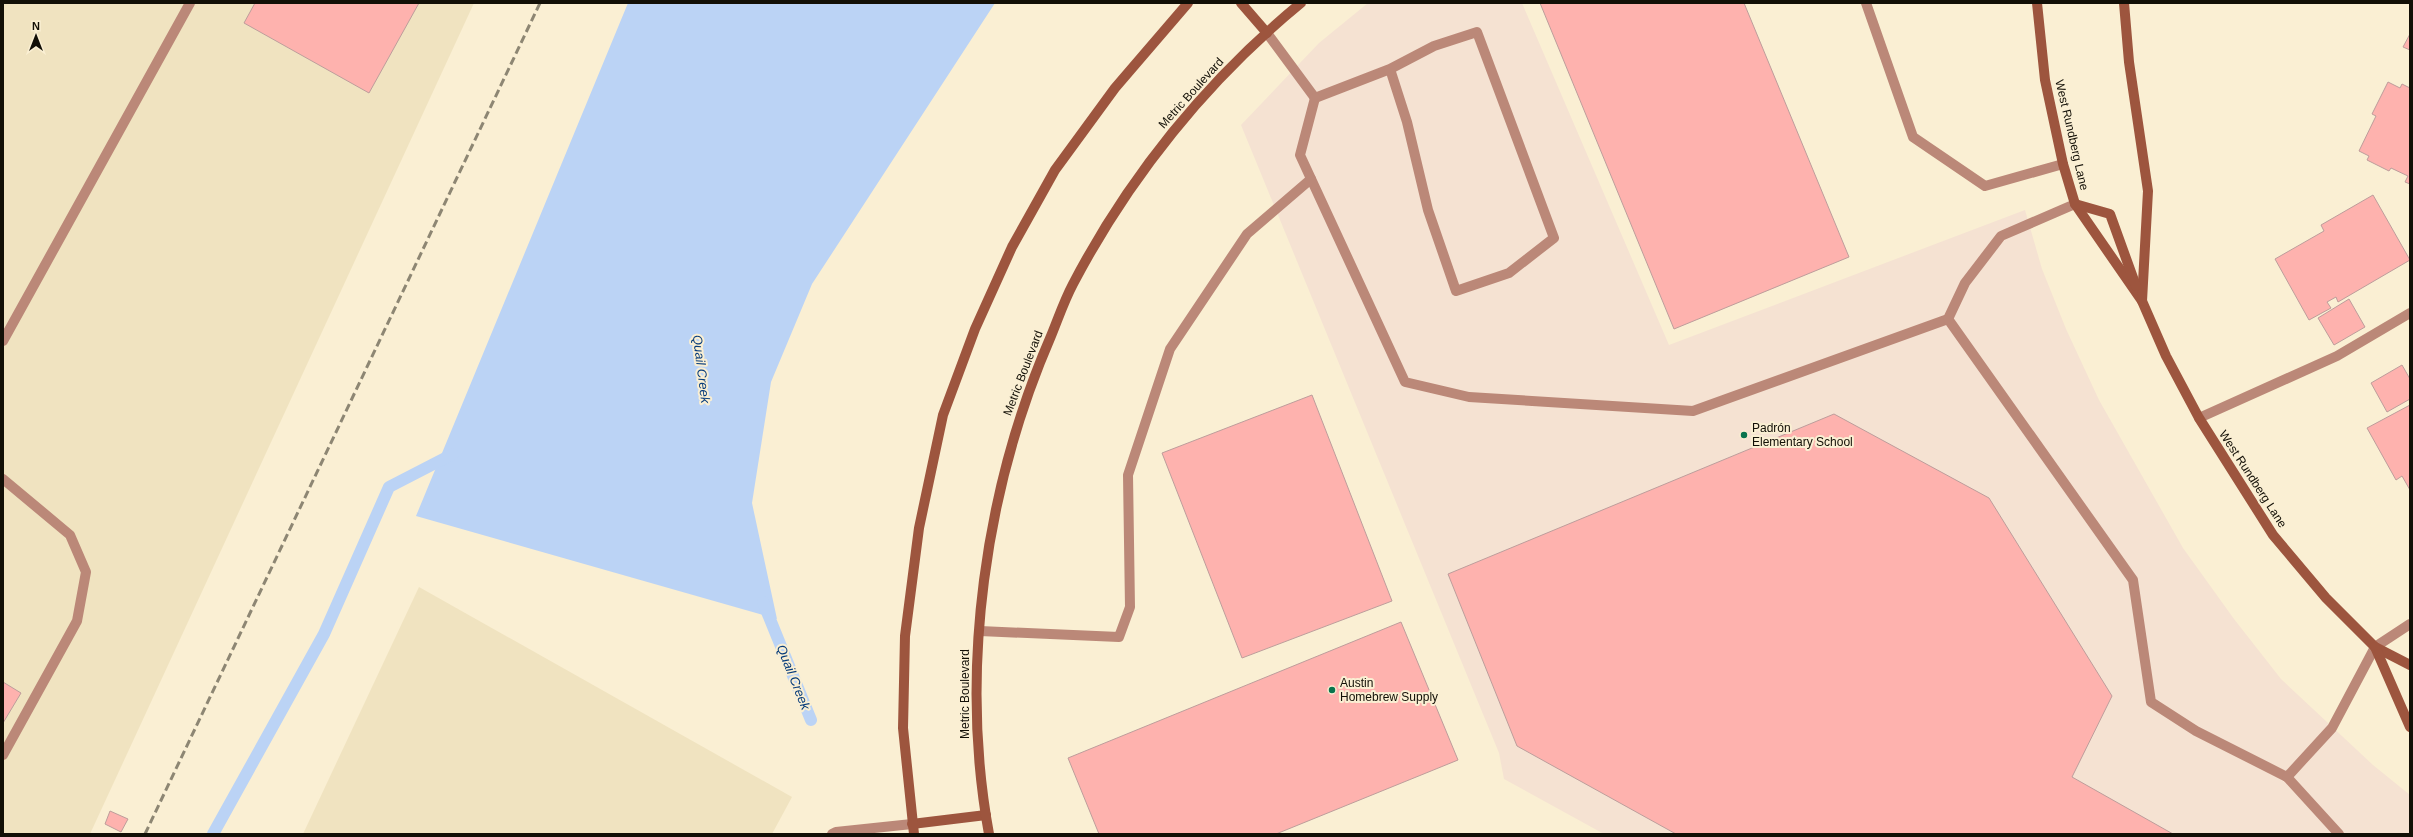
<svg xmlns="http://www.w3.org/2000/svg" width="2413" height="837" font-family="Arial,sans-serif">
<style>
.built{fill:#f0e3c0}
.education{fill:#f5e2d2}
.water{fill:#bbd3f5}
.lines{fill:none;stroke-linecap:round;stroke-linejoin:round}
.stream{stroke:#bbd3f5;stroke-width:12}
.building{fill:#feb2ae;stroke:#bd9d9b}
.lane{stroke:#bb8878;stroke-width:10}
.secondary{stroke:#9d553e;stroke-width:10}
.rail{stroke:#8d8673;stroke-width:3;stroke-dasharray:8 4;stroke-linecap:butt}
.poi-dot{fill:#08744d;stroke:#faefd3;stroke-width:1.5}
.labels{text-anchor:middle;stroke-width:4;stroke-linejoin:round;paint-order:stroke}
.street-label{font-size:12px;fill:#120f06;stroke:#faefd3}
.poi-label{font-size:12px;fill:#120f06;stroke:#faefd3;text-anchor:start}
.water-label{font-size:13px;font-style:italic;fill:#073c7b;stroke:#faefd3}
</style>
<rect width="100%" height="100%" fill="#faefd3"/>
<g class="built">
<polygon points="3,3 474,3 90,834 3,834"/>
<polygon points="419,587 792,797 772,834 303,834"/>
</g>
<polygon class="education" points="1368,3 1522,3 1669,345 2025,210 2042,269 2066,329 2099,400 2183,548 2234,619 2281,679 2373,765 2410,795 2410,834 1604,834 1504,779 1499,753 1241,125 1319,43"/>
<polygon class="water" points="628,3 995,3 812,284 771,382 752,503 777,619 416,516"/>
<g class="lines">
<g class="stream">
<polyline points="763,602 811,720"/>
<polyline points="213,834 324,634 389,487 453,454"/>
</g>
</g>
<g class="building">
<polygon points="255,3 419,3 369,93 244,23"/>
<polygon points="1540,3 1744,3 1849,257 1674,329"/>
<polygon points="2410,34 2410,50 2403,47"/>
<polygon points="2388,82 2400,88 2402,84 2410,88 2410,184 2405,182 2408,176 2391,168 2389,171 2367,160 2369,156 2359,151 2376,116 2372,114"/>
<polygon points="2373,195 2410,260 2338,302 2336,297 2327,302 2331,308 2309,320 2275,259 2324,231 2321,225"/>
<polygon points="2349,299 2365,327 2334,345 2318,318"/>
<polygon points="2402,365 2410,379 2410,399 2387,412 2371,383"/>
<polygon points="1312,395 1392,601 1242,658 1162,453"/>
<polygon points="2410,405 2410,490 2402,476 2396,480 2367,428"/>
<polygon points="1834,414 1989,498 2112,696 2072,777 2173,834 1676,834 1517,746 1448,574"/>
<polygon points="1401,622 1458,760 1276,834 1099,834 1068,758"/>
<polygon points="3,682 21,693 3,723"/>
<polygon points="110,811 128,819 121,832 105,824"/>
</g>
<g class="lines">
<g class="lane">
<polyline points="1866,3 1913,137 1985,186 2063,164"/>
<polyline points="1267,33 1315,98 1390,69 1407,122 1428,210 1456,291 1509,273 1554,238 1477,32 1434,46 1390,69"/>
<polyline points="1315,98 1300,155 1405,382 1469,397 1693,411 1948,319 1965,283 2001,236 2075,204"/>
<polyline points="1948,319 2133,580 2151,702 2196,731 2287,777 2339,834"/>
<polyline points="3,341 190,3"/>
<polyline points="2199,418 2337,356 2410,313"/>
<polyline points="3,479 70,535 86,572 77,621 3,755"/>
<polyline points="980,631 1119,637 1130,607 1128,475 1170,349 1247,234 1311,179"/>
<polyline points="2287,777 2332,728 2375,647 2410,624"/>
<polyline points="832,834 836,832 912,824"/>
</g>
<g class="secondary">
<polyline points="1241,3 1267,33"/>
<polyline points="2037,3 2045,80 2063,164 2075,204 2142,301 2166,356 2199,418 2273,535 2326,598 2375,647 2410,665"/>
<polyline points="2124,3 2129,62 2148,191 2142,301"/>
<polyline points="2075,204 2110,214 2136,286"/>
<polyline points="2375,647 2410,727"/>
<polyline points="912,824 986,815"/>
<polyline points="914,834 903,728 905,636 919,528 943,415 975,329 1012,247 1055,170 1115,88 1188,3"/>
<path d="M989,834C959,670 985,488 1051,336C1058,319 1064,301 1073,284C1129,177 1207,80 1301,3"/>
</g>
<polyline class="rail" points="145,834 540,3"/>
</g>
<g class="poi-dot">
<circle cx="1744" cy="435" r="4"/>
<circle cx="1332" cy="690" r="4"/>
</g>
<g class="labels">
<g class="street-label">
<text transform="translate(1191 93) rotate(-48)" y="4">Metric Boulevard</text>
<text transform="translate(2072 135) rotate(77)" y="4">West Rundberg Lane</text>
<text transform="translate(1023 373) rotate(-69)" y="4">Metric Boulevard</text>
<text transform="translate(2253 479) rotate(57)" y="4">West Rundberg Lane</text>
<text transform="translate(965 694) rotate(-90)" y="4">Metric Boulevard</text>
</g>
<g class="poi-label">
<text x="1752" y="432">Padrón<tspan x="1752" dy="14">Elementary School</tspan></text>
<text x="1340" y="687">Austin<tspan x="1340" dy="14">Homebrew Supply</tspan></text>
</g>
<g class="water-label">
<text transform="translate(702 369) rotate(83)" y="5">Quail Creek</text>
<text transform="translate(794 677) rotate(68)" y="5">Quail Creek</text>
</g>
</g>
<rect width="2413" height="837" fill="none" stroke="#120f06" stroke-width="8"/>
<g transform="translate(36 36)" stroke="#faefd3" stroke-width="3" paint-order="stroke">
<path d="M0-3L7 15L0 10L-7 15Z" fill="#120f06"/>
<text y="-6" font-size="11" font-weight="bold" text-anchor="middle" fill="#120f06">N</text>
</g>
</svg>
